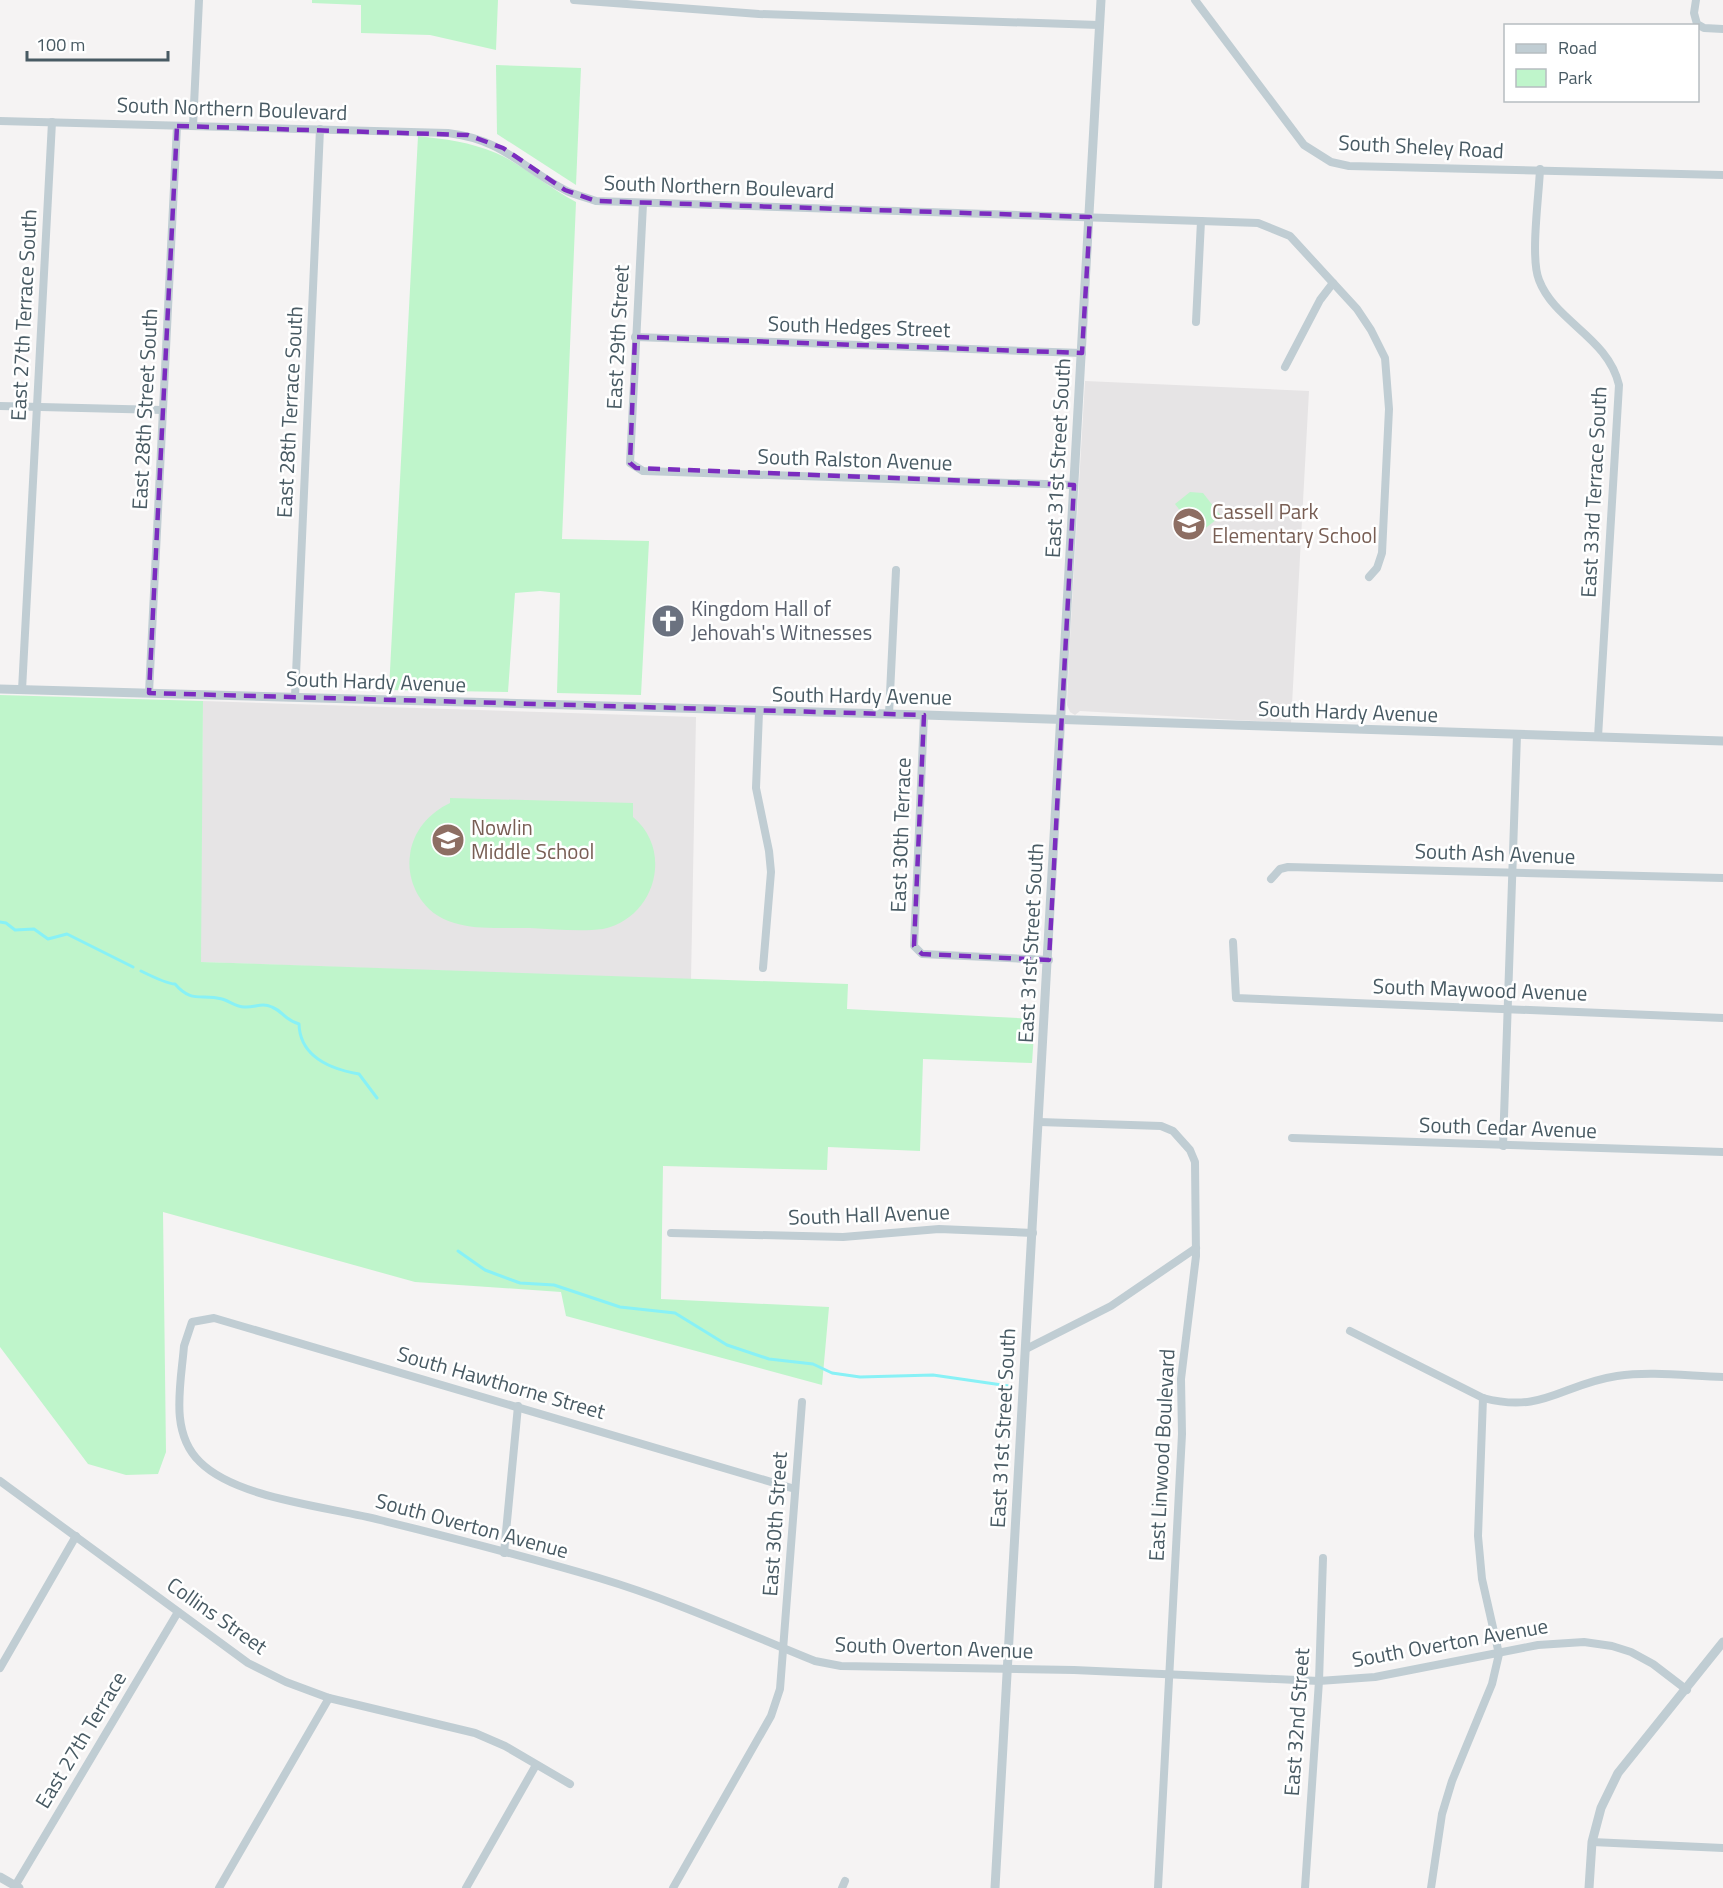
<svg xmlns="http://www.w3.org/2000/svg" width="1723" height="1888" font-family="'Titillium Web',sans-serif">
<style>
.education{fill:#e6e4e5}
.green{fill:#bff5cb}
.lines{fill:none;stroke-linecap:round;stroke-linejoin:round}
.stream{stroke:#88f1f6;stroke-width:3}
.minor{stroke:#c0cdd3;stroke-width:8}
.tertiary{stroke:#c0cdd3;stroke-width:9}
.marked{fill:none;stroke:#7b2cbf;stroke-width:4.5;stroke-dasharray:12 8;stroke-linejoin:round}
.labels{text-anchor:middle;stroke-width:5;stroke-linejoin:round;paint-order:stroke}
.street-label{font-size:21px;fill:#485a63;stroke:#fff}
.education-label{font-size:21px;fill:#785e54;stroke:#fff;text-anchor:start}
.worship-label{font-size:21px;fill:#5b616d;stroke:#fff;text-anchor:start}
</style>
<rect width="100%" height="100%" fill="#f5f3f3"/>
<g class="education">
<polygon points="1085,381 1309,391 1291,723 1080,711 1075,715 1070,712 1067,705 1069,656"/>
<polygon points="203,701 696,717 691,980 200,962"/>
</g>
<g class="green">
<polygon points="312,0 498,0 496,50 430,35 361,33 361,5 312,3"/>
<polygon points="496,65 581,68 576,185 497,134"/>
<path d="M418,136C445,139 470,142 496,153C522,164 549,188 576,202L562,539L649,541L641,695L557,693L560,593L540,591L515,593L508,692L389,690Z"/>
<polygon points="1190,492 1203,493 1221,516 1198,534 1175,504"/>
<polygon points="0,695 203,701 201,962 848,984 847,1009 1035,1019 1032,1063 923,1059 920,1151 828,1147 827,1170 663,1166 661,1299 829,1307 822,1385 566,1316 561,1292 415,1282 163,1212 166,1452 158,1474 126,1475 88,1464 0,1347"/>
<path d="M450,798L633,803V817C674,851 655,918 603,929C580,932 554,929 530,928C491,927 441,935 418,895C411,882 408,869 410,855C413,831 429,813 450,803Z"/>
</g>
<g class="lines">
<g class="stream">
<polyline points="0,922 6,923 15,930 34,929 48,939 67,934 133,967"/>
<path d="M141,971C149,975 167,984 175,984C192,1004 202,993 222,999C229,1001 237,1007 244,1007C255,1008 261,1002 272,1007C284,1012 283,1019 299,1024C300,1057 330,1069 359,1074L377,1098"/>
<polyline points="458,1251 485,1270 520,1283 554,1285 620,1307 675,1313 727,1345 769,1359 813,1364 832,1373 860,1377 933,1375 1009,1386"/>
</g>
<g class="minor">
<polyline points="574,0 759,14 1099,25"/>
<polyline points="1195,0 1304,145 1331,162 1349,166 1723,175"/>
<polyline points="1696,0 1694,13 1697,24 1704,28 1723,29"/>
<path d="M0,121L448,133C504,140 519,166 565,190C574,195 586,197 596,201L1201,221L1258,223L1290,236L1357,309L1371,330L1385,358L1389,409L1382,553L1377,568L1369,577"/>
<polyline points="193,126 199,0"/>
<path d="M1540,169C1539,196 1530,258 1539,280C1555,322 1608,337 1619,385L1598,737"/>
<polyline points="643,204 630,463 643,471 1074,485"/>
<polyline points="1196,322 1201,221"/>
<polyline points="635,337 1082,353"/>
<polyline points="1285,367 1320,300 1333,283"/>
<polyline points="0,406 163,410"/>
<polyline points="22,690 52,122"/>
<polyline points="149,693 177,126"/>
<polyline points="295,697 320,129"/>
<polyline points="759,712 756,788 769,851 771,872 763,968"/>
<polyline points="889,714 896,570"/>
<polyline points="924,715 914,946 922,954 1049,960"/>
<polyline points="1271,879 1280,869 1288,867 1723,878"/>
<polyline points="1233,942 1236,998 1723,1018"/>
<polyline points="1039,1122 1161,1126 1173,1131 1190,1150 1195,1162 1196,1256 1181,1379 1182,1434 1158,1888"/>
<polyline points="1292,1138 1723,1152"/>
<polyline points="1503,1146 1517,735"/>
<polyline points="671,1233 843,1237 939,1229 1033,1233"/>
<path d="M1350,1331L1483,1398C1544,1414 1562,1384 1617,1376C1651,1371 1688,1376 1723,1377"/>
<polyline points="1026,1349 1111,1306 1196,1248"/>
<polyline points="0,1481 248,1663 286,1682 329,1698 475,1733 505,1746 570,1784"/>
<path d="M795,1489L214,1318L192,1322L184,1346C181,1384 169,1432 200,1462C237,1499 330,1507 380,1520C453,1538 527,1557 599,1578C673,1600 743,1632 815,1661L841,1666L1074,1670L1319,1681L1375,1677L1538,1645L1584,1642L1612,1646L1631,1652L1653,1664L1687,1690"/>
<polyline points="504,1553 518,1406"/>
<polyline points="0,1668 76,1536"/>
<polyline points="1592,1842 1723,1848"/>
<polyline points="15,1886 178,1612"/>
<polyline points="219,1888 329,1698"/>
<polyline points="466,1888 536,1765"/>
<polyline points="673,1888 771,1716 780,1689 802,1402"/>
<polyline points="842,1888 845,1881"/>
<polyline points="1305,1888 1319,1681 1323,1558"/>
<polyline points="1431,1888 1442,1814 1452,1781 1492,1684 1499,1654 1482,1579 1478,1536 1483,1398"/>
</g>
<g class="tertiary">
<polyline points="0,689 924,715 1723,741"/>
<polyline points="0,1877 19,1888"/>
<polyline points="995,1888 1101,0"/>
<polyline points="1589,1888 1592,1842 1601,1808 1618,1773 1723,1642"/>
</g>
</g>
<path class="marked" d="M177,126L468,135L503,148L565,190L596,201L1090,217L1082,353L635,337L630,463L636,468L1074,485L1049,960L922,954L914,946L924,715L149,693Z"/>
<defs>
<g id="school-disc" transform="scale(1.725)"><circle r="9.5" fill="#8d6e63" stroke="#fff"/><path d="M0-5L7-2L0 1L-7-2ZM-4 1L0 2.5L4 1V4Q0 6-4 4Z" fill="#fff"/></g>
<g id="church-disc" transform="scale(1.725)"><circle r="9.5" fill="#6b7280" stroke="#fff"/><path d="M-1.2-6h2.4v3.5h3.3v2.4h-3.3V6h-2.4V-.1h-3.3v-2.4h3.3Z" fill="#fff"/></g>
</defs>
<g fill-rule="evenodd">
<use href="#school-disc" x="1189" y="524"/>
<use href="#church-disc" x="668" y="621"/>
<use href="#school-disc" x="448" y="840"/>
</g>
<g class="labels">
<g class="street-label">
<text transform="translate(232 109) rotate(2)" y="7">South Northern Boulevard</text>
<text transform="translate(1421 147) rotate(3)" y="7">South Sheley Road</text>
<text transform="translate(719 187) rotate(2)" y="7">South Northern Boulevard</text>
<text transform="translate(24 315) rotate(-87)" y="7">East 27th Terrace South</text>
<text transform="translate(859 327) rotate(2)" y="7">South Hedges Street</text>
<text transform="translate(618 337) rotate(-87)" y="7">East 29th Street</text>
<text transform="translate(145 409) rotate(-87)" y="7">East 28th Street South</text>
<text transform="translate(290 412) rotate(-87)" y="7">East 28th Terrace South</text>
<text transform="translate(1058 458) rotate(-87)" y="7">East 31st Street South</text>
<text transform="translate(855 460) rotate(2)" y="7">South Ralston Avenue</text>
<text transform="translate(1594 492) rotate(-87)" y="7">East 33rd Terrace South</text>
<text transform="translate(376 682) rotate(2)" y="7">South Hardy Avenue</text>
<text transform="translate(862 696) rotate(1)" y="7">South Hardy Avenue</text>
<text transform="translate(1348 712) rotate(2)" y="7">South Hardy Avenue</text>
<text transform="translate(901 835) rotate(-88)" y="7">East 30th Terrace</text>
<text transform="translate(1495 854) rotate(2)" y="7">South Ash Avenue</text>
<text transform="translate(1031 943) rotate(-87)" y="7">East 31st Street South</text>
<text transform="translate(1480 990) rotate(2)" y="7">South Maywood Avenue</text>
<text transform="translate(1508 1128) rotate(2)" y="7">South Cedar Avenue</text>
<text transform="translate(869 1215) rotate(-2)" y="7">South Hall Avenue</text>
<text transform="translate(501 1383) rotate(16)" y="7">South Hawthorne Street</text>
<text transform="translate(1003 1428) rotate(-87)" y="7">East 31st Street South</text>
<text transform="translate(1162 1455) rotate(-87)" y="7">East Linwood Boulevard</text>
<text transform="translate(775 1524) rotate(-86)" y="7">East 30th Street</text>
<text transform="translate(472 1526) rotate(15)" y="7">South Overton Avenue</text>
<text transform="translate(217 1616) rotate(35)" y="7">Collins Street</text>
<text transform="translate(1450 1643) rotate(-10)" y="7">South Overton Avenue</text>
<text transform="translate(934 1648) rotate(2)" y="7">South Overton Avenue</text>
<text transform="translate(1297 1722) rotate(-86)" y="7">East 32nd Street</text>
<text transform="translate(81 1740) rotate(-59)" y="7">East 27th Terrace</text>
</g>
<g class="education-label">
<text x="1212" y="519">Cassell Park<tspan x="1212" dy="24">Elementary School</tspan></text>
<text x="471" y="835">Nowlin<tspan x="471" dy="24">Middle School</tspan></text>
</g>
<g class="worship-label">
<text x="691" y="616">Kingdom Hall of<tspan x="691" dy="24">Jehovah's Witnesses</tspan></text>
</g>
</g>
<rect x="1504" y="24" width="195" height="78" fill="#ffffff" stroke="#b6bdc1" stroke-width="1.5"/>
<rect x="1516" y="44" width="30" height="9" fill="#c0cdd3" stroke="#b6bdc1" stroke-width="1.5"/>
<text x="1558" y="54" font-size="18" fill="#485a63">Road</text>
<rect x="1516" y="69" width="30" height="18" fill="#bff5cb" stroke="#b6bdc1" stroke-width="1.5"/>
<text x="1558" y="84" font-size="18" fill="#485a63">Park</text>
<path d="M27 51v9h141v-9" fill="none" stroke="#485a63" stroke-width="3"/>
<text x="36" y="51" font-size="18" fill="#485a63" stroke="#ffffff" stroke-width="4.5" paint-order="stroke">100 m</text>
</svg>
